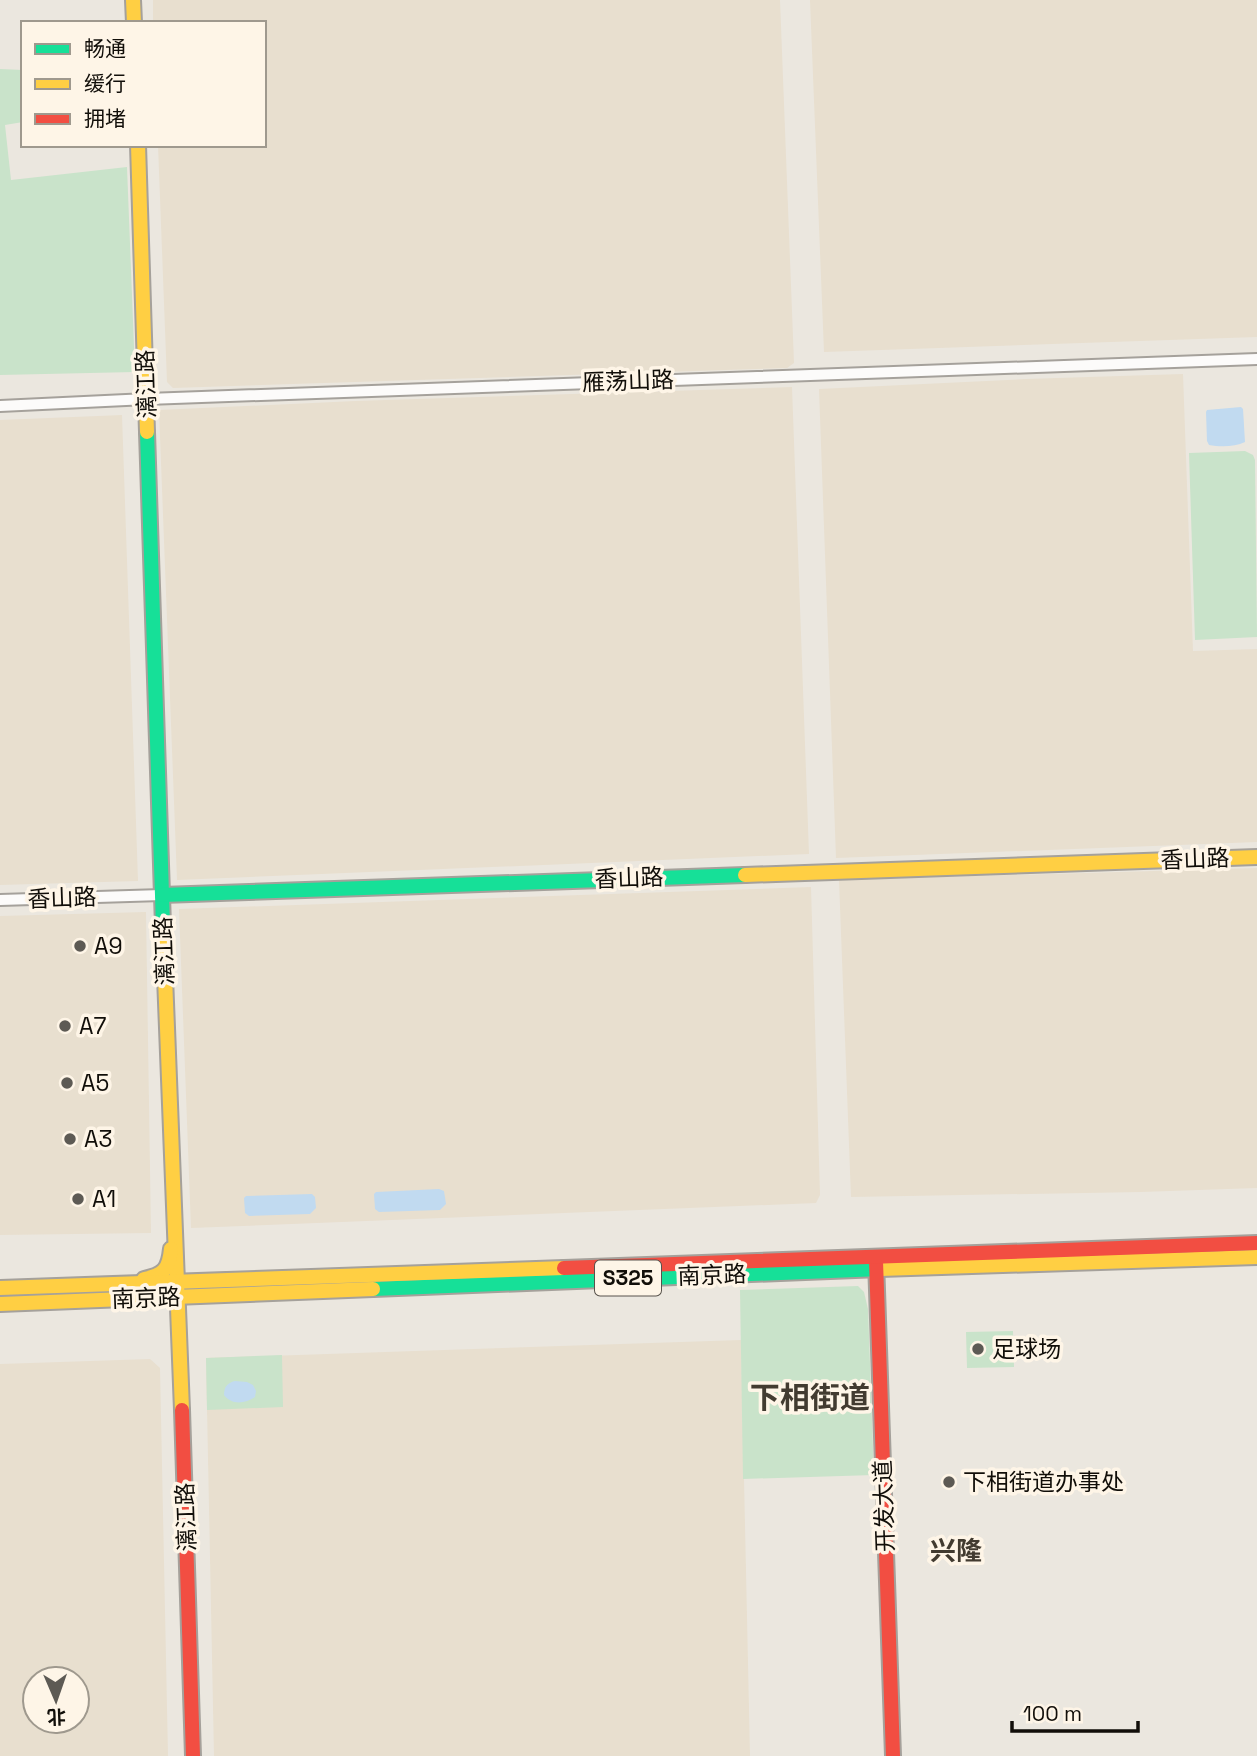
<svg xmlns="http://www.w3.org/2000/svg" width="1257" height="1756" font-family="'Space Grotesk','Noto Sans SC',sans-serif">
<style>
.built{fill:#e8dfcf;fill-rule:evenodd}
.green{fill:#c9e3ca}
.water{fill:#c1daf0}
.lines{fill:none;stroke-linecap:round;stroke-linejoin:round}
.street-casing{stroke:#a5a19b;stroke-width:14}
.fast-casing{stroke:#a5a19b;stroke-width:18}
.slow-casing{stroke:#a5a19b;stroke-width:18}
.jam-casing{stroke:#a5a19b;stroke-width:18}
.street{stroke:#fcfbfa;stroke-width:10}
.fast{stroke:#16e098;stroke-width:14}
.slow{stroke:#ffcf43;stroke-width:14}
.jam{stroke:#f24e42;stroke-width:14}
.poi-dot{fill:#5d5a54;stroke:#fef5e7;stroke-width:2.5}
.labels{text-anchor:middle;stroke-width:7;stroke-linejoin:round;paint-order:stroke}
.shield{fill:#fef5e7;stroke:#58534c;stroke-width:2}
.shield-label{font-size:21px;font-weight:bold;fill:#110e09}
.street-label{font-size:23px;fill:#110e09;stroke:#fef5e7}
.poi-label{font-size:23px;fill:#110e09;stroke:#fef5e7;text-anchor:start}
.quarter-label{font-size:26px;font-weight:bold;fill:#423b30;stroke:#fef5e7}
.district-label{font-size:30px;font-weight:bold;fill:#423b30;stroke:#fef5e7}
</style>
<rect width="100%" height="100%" fill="#ebe7df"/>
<g class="built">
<polygon points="153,0 780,0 794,363 787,368 173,388 167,382 158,145 264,145 264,23 153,23"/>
<polygon points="810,0 1257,0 1257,337 824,352"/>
<polygon points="1183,374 1193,651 1257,649 1257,842 836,858 819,389 1026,379"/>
<polygon points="792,387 809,854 177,880 159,410 355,401"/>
<polygon points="122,415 138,881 0,885 0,420"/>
<polygon points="1257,868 1257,1188 1141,1192 851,1197 839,880"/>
<polygon points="811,887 820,1195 816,1203 191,1228 179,909"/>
<polygon points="146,912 151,1233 0,1235 0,916"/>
<polygon points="741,1340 750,1756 214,1756 206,1358"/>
<path d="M150,1359L160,1368L168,1756H0V1364ZM35,1679H77V1721H35Z"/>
</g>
<g class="green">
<polygon points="0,69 23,70 23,122 5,125 11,180 127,167 135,372 0,375"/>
<polygon points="1245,451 1253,455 1255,460 1257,637 1195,640 1189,453"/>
<polygon points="858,1286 864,1292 868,1309 874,1475 743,1479 740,1290"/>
<polygon points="1013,1331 1014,1367 967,1368 966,1332"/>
<polygon points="282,1355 283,1407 207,1410 206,1358"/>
</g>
<g class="water">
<path d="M1241,407L1243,409L1245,442C1235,447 1220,447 1209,445L1207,441L1206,412L1207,410Z"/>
<polygon points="439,1189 444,1191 446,1204 440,1210 379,1212 375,1209 374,1194 376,1192"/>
<polygon points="312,1194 315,1197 316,1208 310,1214 249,1216 245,1213 244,1198 246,1196"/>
<path d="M235,1381L247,1382L253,1385L256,1391L255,1397C245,1404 231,1405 224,1395C224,1387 227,1383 235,1381Z"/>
</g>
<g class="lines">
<g class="street-casing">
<g id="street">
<polyline points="0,406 147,399 1257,359"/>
<polyline points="0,900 162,895"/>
</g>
</g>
<g class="fast-casing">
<g id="fast">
<polyline points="147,432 163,926"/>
<polyline points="162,895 745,875"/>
<polyline points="373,1289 880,1269"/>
</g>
</g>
<g class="slow-casing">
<g id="slow">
<polyline points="133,0 134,23"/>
<polyline points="138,145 147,432"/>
<polyline points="745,875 1257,857"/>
<polyline points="163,926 182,1410"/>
<polyline points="880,1269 1257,1257"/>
<path d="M144,1279C164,1275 169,1269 171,1249"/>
<polyline points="0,1288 564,1268"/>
<polyline points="0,1304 373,1289"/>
</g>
</g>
<g class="jam-casing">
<g id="jam">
<polyline points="876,1261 893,1756"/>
<polyline points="564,1268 1257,1243"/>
<polyline points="182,1410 193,1756"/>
</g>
</g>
<use href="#street" class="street"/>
<use href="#fast" class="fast"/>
<use href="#slow" class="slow"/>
<use href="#jam" class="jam"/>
</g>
<g class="poi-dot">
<circle cx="80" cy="946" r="7"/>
<circle cx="65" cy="1026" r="7"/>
<circle cx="67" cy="1083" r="7"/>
<circle cx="70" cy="1139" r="7"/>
<circle cx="78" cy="1199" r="7"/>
<circle cx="978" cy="1349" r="7"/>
<circle cx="949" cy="1482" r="7"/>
</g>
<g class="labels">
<rect class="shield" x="595" y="1260.5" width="66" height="35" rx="5"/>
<g class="shield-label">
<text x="628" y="1285">S325</text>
</g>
<g class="street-label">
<text transform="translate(628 381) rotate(-2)" y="8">雁荡山路</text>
<text transform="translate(146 384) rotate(-92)" y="8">漓江路</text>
<text transform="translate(1195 859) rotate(-2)" y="8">香山路</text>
<text transform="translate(629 878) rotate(-2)" y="8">香山路</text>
<text transform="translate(62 898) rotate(-2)" y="8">香山路</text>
<text transform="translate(164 951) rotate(-92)" y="8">漓江路</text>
<text transform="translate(712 1275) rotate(-2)" y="8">南京路</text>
<text transform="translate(146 1298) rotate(-2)" y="8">南京路</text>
<text transform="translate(884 1506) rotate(-92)" y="8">开发大道</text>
<text transform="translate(186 1517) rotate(-92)" y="8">漓江路</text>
</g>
<g class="poi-label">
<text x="94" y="954">A9</text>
<text x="79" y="1034">A7</text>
<text x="81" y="1091">A5</text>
<text x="84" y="1147">A3</text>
<text x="92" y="1207">A1</text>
<text x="992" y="1357">足球场</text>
<text x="963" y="1490">下相街道办事处</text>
</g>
<g class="quarter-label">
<text x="956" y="1560">兴隆</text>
</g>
<g class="district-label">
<text x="810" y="1408">下相街道</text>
</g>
</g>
<rect x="21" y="21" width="245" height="126" fill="#fef5e7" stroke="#9f998e" stroke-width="2"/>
<rect x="35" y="44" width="35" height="10" fill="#16e098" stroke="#9f998e" stroke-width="2"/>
<text x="84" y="56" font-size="21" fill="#110e09">畅通</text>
<rect x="35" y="79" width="35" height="10" fill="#ffcf43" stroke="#9f998e" stroke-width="2"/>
<text x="84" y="91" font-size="21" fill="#110e09">缓行</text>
<rect x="35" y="114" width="35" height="10" fill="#f24e42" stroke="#9f998e" stroke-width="2"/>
<text x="84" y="126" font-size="21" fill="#110e09">拥堵</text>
<g transform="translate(56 1700) rotate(178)"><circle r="33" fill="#fef5e7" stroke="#9f998e" stroke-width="2"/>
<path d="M0-5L12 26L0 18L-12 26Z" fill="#5d5a54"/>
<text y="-10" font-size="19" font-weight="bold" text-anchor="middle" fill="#110e09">北</text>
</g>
<path d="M1012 1721v10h126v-10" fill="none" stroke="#110e09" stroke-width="3.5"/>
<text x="1023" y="1721" font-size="21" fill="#110e09" stroke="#fef5e7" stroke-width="5" paint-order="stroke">100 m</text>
</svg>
